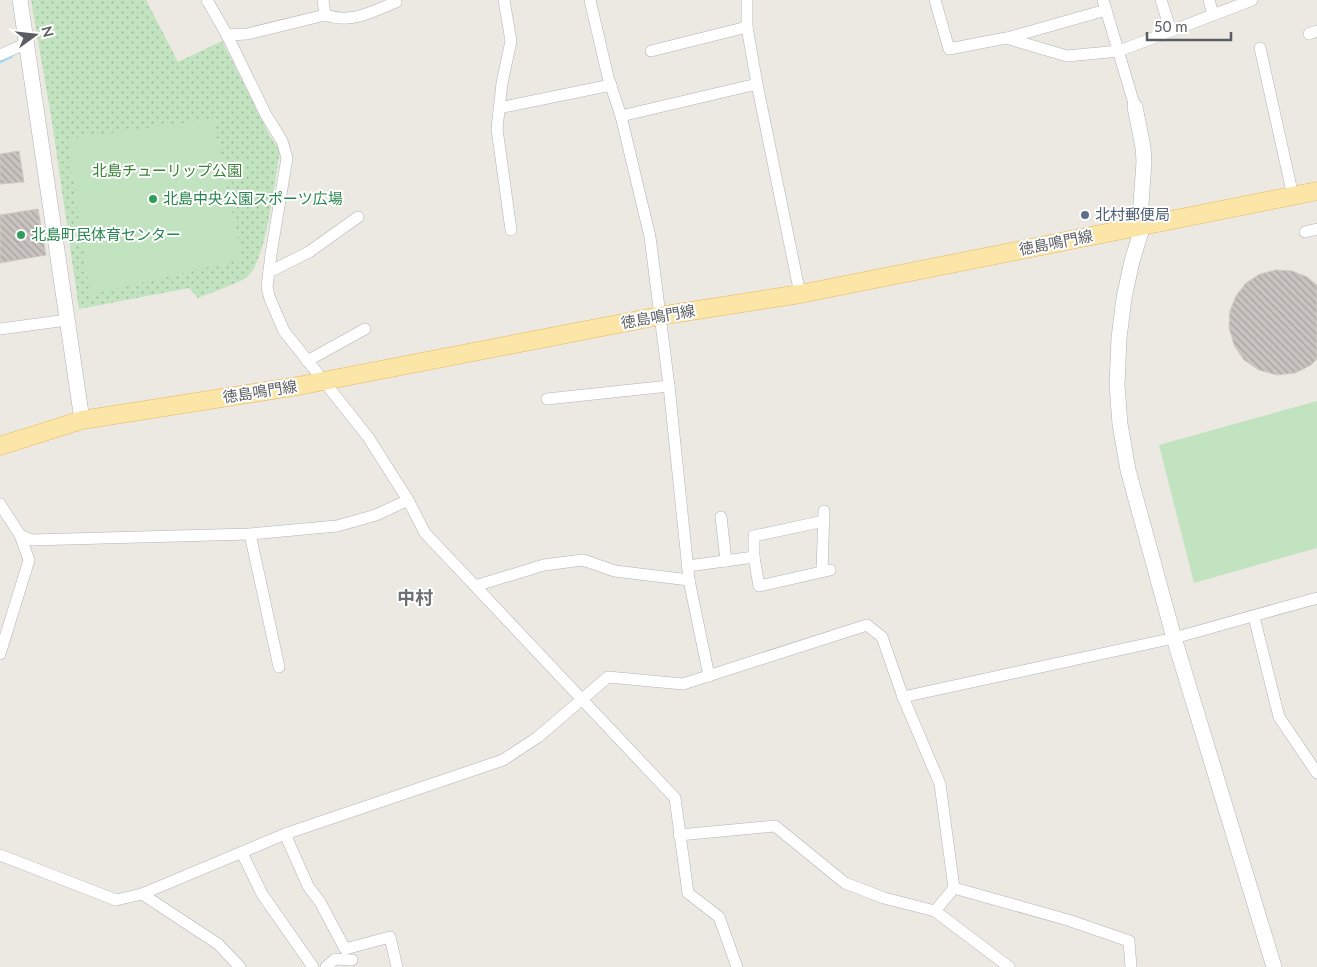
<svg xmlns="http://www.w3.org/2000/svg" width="1317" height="967" font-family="Lato,'Noto Sans JP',sans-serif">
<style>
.grass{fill:url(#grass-dots)}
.garden{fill:#c2e3bf}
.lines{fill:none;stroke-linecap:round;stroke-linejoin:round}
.stream{stroke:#a3ddfb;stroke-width:3}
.building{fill:url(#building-back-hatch);stroke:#d1cac0}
.street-casing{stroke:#afb3b7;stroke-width:12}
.secondary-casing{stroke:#aeb2b7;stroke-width:16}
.primary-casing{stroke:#ebb55c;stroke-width:19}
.street{stroke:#fff;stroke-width:11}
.secondary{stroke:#fff;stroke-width:15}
.primary{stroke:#fbe6a8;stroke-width:18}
.leisure-dot{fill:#2e9e5b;stroke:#fff;stroke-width:2}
.service-dot{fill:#5c6f8a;stroke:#fff;stroke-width:2}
.labels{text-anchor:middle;stroke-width:4;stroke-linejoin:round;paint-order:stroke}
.park-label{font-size:15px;fill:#3c8338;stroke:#fff}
.leisure-label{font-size:15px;fill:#27864d;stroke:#fff;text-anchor:start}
.service-label{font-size:15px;fill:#4e5e75;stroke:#fff;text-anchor:start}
.street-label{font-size:15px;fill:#5a5e62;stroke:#fff}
.quarter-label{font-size:18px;font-weight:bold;fill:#6b7074;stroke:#fff}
</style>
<defs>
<pattern id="grass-dots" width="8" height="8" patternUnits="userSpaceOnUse" patternTransform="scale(1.25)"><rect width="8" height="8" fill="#c2e3bf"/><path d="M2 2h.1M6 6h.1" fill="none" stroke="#a1bb9f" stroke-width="1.8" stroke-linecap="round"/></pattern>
<pattern id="building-back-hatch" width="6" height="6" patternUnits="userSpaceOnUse" patternTransform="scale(1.25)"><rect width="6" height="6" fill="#c8c3bf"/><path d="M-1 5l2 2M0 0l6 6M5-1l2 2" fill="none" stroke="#a5a29f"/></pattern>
</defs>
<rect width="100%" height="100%" fill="#ece9e2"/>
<path class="grass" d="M31,0H146L178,62L222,41L270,136L280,151C275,178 267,260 247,277C242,282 207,294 198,298L189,288L79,309L52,122Z"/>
<g class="garden">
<polygon points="213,119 242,259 90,295 67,139"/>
<polygon points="1317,401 1317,548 1194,583 1159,445"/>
</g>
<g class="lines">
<polyline class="stream" points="0,62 11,57"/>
</g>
<g class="building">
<polygon points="19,151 24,182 0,184 0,154"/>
<polygon points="38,209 46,255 0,263 0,215"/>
<polygon points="1276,270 1292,271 1307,277 1317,285 1317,359 1311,365 1295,373 1277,375 1259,370 1244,360 1234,345 1229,327 1230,311 1236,296 1246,283 1260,274"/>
</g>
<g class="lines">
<g class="street-casing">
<g id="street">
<polyline points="207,0 227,35 266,115 282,141 287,158 271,254 267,287 270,299 284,331 368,437 408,500 425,533 675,798 688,893 719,917 737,967"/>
<polyline points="504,0 511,41 502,83 497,129 511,230"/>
<polyline points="590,0 608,77 621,116 650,237 669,386 689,580 709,676"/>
<polyline points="747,0 747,27 757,84 800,294"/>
<polyline points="935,0 949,49 1006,38 1067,56 1119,51 1252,0"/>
<polyline points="1103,0 1135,107"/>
<polyline points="1161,0 1171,31"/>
<polyline points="1209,0 1213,14"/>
<path d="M325,15C352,24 371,12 396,2"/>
<polyline points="1309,34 1317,31"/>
<polyline points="227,35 247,34 325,15 323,0"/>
<polyline points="1007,38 1106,10"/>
<polyline points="1260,48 1293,196"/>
<polyline points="651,51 747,27"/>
<polyline points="0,55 27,43"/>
<polyline points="499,108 611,85"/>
<polyline points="621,116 757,84"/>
<polyline points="1305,232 1317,229"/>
<polyline points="269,272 309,252 358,217"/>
<polyline points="0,329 67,320"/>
<polyline points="307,361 365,329"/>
<polyline points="547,399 669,386"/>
<polyline points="0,504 20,535 29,560 0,654"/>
<polyline points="721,517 726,561"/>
<polyline points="824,521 754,536 754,557 759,586 830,570"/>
<polyline points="250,534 279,667"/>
<polyline points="20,535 31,540 250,534 337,526 376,515 408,500"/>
<polyline points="688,566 754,557"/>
<polyline points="822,571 824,511"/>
<polyline points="475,586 544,565 583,560 615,571 689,580"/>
<polyline points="1254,617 1279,717 1317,773"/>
<polyline points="903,697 1174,638 1317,598"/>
<polyline points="285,834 308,886 320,902 345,949 390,937 397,967"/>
<polyline points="679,835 775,826 845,883 884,898 935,911 1009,967"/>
<polyline points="242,853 262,894 313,967"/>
<polyline points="0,855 116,900 142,894 285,834 503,760 538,737 608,677 683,684 867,625 882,637 903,697 940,784 954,888 935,911"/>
<polyline points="954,888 1068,920 1129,941 1131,967"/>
<polyline points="142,894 218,944 240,967"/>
<polyline points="326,967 335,959 352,960"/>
</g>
</g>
<g class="secondary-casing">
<g id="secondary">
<polyline points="20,0 82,420"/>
<polyline points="1135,107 1143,147 1144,162 1141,203 1143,225 1132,261 1124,298 1119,338 1117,385 1120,424 1128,470 1174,638 1274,967"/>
</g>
</g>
<g class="primary-casing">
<polyline id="primary" points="0,446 82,420 298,386 659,316 800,294 1317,191"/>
</g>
<use href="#street" class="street"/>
<use href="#secondary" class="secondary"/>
<use href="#primary" class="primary"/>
</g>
<g class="leisure-dot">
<circle cx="153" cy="199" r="5"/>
<circle cx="21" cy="235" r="5"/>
</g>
<circle class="service-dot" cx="1085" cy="215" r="5"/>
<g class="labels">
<g class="park-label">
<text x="167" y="176">北島チューリップ公園</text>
</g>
<g class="leisure-label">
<text x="163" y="204">北島中央公園スポーツ広場</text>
<text x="31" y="240">北島町民体育センター</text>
</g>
<g class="service-label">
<text x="1095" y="220">北村郵便局</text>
</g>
<g class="street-label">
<text transform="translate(1056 243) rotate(-11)" y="5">徳島鳴門線</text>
<text transform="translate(658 317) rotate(-10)" y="5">徳島鳴門線</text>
<text transform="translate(260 392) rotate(-9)" y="5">徳島鳴門線</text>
</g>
<g class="quarter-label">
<text x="415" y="604">中村</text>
</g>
</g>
<g transform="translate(35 35) rotate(75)" stroke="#ffffff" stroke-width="4" paint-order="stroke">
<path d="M0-4L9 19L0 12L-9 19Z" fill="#5a5e62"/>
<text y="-8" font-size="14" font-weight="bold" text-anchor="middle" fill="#5a5e62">N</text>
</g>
<path d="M1147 32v8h84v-8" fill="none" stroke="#5a5e62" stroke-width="2.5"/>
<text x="1154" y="32" font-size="15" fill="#5a5e62" stroke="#ffffff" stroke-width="4" paint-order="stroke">50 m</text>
</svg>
